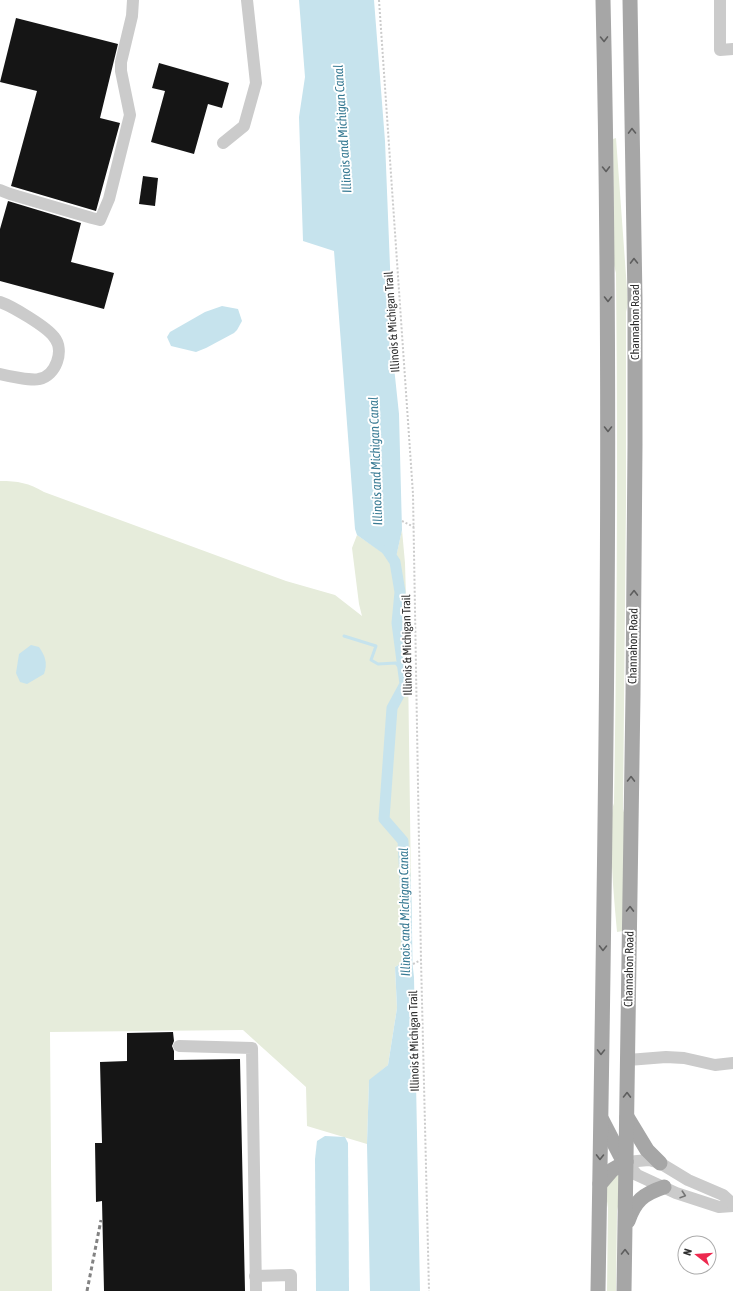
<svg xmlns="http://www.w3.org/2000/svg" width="733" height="1291" font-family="'Asap Condensed',sans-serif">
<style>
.green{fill:#e6ecdb}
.water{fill:#c6e3ed}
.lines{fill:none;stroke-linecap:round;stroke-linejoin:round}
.stream{stroke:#c6e3ed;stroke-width:3}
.canal{stroke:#c6e3ed;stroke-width:11}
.building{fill:#151515}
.path{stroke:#cbcbcb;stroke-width:2;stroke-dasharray:2 2;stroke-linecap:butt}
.minor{stroke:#cbcbcb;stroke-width:12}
.major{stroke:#a6a6a6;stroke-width:15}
.rail{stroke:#838383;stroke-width:3;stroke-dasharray:4 3;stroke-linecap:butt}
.oneway{stroke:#5e5e5e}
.oneway2{stroke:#757575}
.labels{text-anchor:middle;stroke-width:4;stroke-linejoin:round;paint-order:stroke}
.street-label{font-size:12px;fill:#2e2e2e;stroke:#fff}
.water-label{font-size:13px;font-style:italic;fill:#397b94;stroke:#fff}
</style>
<rect width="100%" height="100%" fill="#fff"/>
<g class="green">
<path d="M616,138L628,303L626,312V504L623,809L625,816L623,931L617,932C614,899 611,866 611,833C612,824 611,811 614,803C617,626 618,449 616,273L614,265L613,139Z"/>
<path d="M0,481C18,481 29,483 44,492L286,581L335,595L362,616L359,604L352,548L357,535L395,561L402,530L405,563L408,666L412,960L407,946L402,963L395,967L397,1008L388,1065L369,1081L367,1144L307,1126L306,1087L243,1030L50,1032L52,1291H0Z"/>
<polygon points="620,1171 619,1202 617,1211 616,1291 607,1291 608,1208 606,1194 607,1187 611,1179"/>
</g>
<g class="water">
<polygon points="299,0 374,0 385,141 394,367 399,414 402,530 395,562 357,535 355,529 334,251 303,241 299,117 305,77"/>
<polygon points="222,306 238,309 242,321 237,330 234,333 206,348 196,352 171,346 167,337 170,332 205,312"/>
<path d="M31,645L39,647C45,656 48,663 44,674L27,684L20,682L16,673L19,654Z"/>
<polygon points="407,945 412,960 414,977 420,1291 370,1291 367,1144 369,1080 388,1065 397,1008 395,967 402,963"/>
<polygon points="325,1136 345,1137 348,1143 349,1291 316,1291 315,1159 317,1141"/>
</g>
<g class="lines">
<polyline class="stream" points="344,636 376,646 371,660 378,664 396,663 403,672"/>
<polyline class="canal" points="387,550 395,562 400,592 397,623 405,684 392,708 384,819 403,841 406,897 407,960"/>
</g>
<g class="building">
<polygon points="16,18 118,44 100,118 120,123 96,211 11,186 37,91 0,82"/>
<polygon points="159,63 229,83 222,108 208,104 194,154 151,142 165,91 152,88"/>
<polygon points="143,176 158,178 155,206 139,204"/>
<polygon points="8,201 81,223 71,262 114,273 104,309 0,281 0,229"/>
<polygon points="173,1032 174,1041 172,1046 174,1051 174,1060 240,1059 245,1291 104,1291 102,1201 96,1202 95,1143 102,1143 100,1062 127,1061 127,1033"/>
</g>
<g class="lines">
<g class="path">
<polyline points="379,0 413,494 421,960 429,1291"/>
<polyline points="402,521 414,527"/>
<polyline points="413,964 421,960"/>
</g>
<g class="minor">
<polyline points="720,0 720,50 733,49"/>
<polyline points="223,143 244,126 256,83 247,0"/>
<polyline points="0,190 10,194 92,218 100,220 109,199 130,115 121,71 121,62 132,16 133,0"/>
<path d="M0,302C12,306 47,327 54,337C65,350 56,376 39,379C32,381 8,376 0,374"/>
<polyline points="179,1046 252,1048 256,1291"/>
<polyline points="628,1060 666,1057 684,1058 715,1065 733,1063"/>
<polyline points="626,1162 637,1175 676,1193 719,1207 733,1206"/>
<polyline points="626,1162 649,1160 660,1163 688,1180 723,1195 733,1204"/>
<polyline points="255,1276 291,1275 291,1291"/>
</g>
<g class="major">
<polyline points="627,1117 647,1150 660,1163"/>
<polyline points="602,1120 620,1155 626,1162"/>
<polyline points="600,1184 612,1170 626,1162"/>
<path d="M628,1221C635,1201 643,1194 664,1187"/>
<path d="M598,1291C605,861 613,430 603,0"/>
<polyline points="624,1291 633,694 635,444 635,300 630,0"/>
</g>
<polyline class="rail" points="87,1291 101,1220"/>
</g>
<defs><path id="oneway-chevron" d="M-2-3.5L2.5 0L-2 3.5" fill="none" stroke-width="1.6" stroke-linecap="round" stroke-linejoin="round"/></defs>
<g class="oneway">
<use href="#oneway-chevron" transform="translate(604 39) rotate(89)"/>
<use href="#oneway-chevron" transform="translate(632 131) rotate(-91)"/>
<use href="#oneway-chevron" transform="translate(606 169) rotate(89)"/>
<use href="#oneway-chevron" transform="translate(634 261) rotate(-91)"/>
<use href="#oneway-chevron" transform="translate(608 299) rotate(90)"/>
<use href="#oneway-chevron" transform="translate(608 429) rotate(90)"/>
<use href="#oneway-chevron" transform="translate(634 593) rotate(-89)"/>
<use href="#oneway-chevron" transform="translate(631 779) rotate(-89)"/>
<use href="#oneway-chevron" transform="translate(630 909) rotate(-89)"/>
<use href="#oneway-chevron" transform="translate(603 948) rotate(91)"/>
<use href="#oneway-chevron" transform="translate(601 1052) rotate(91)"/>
<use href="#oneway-chevron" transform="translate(627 1095) rotate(-89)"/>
<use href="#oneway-chevron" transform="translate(600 1157) rotate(91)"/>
<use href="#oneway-chevron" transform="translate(625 1252) rotate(-89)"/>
</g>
<use class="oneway2" href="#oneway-chevron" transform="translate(683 1195) rotate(18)"/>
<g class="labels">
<g class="street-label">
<text transform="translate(392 322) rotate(-94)" y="4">Illinois &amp; Michigan Trail</text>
<text transform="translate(635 322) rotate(-90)" y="4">Channahon Road</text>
<text transform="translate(407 645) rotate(-91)" y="4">Illinois &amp; Michigan Trail</text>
<text transform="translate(633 646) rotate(-89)" y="4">Channahon Road</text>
<text transform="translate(629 969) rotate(-89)" y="4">Channahon Road</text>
<text transform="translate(414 1041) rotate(-91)" y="4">Illinois &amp; Michigan Trail</text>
</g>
<g class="water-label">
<text transform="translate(342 129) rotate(-94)" y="5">Illinois and Michigan Canal</text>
<text transform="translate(375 461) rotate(-92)" y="5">Illinois and Michigan Canal</text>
<text transform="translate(404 912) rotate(-91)" y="5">Illinois and Michigan Canal</text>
</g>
</g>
<g transform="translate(697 1255) rotate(287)"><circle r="19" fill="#ffffff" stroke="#ababab"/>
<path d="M0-3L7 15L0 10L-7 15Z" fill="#ed294f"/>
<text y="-6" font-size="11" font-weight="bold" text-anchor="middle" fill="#2e2e2e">N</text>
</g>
</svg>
